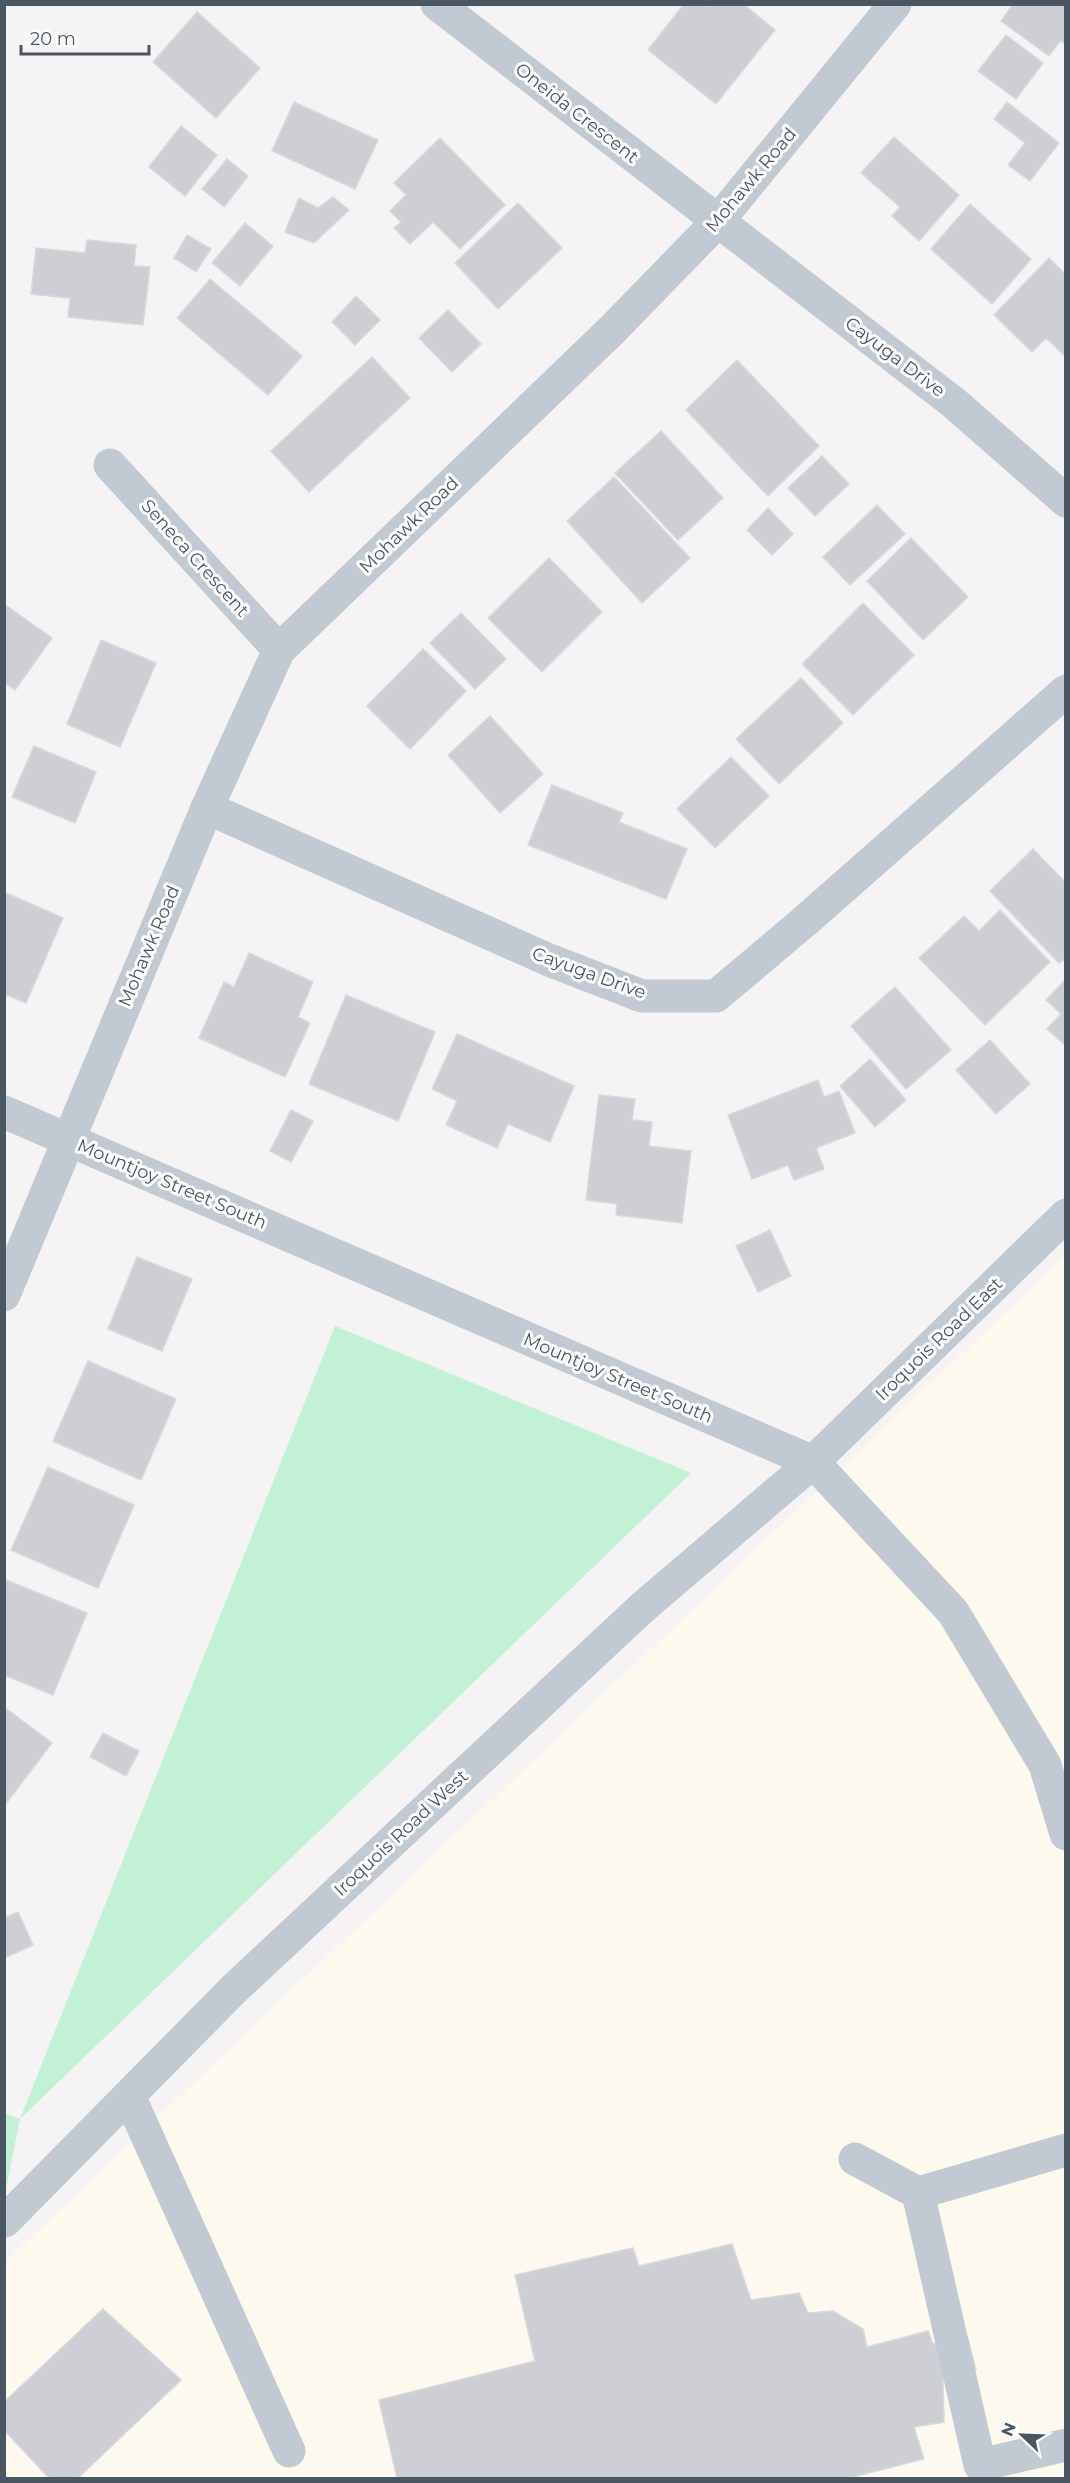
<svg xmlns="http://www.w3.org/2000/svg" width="1070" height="2483" font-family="Montserrat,sans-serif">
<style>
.commercial{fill:#fdf9ef}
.green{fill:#c3f1d5}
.building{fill:#cdcfd5;stroke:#d7d9de;stroke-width:1.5}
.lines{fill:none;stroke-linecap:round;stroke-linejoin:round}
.minor{stroke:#c1cad2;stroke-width:33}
.labels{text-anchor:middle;stroke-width:6;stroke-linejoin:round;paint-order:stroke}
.street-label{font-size:18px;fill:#4a5661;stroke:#fff}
</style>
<rect width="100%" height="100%" fill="#f5f3f3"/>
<polygon class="commercial" points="1065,1256 1065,2478 5,2478 5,2262"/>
<polygon class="green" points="335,1326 691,1473 20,2119 5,2194 5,2113 20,2119"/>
<g class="building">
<polygon points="684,4 705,4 709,7 711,4 743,4 775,30 716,104 648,50"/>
<polygon points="1013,4 1066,4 1066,44 1060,41 1049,56 1001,21"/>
<polygon points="197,12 260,68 216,118 153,62"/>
<polygon points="1006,35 1043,63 1016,99 978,71"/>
<polygon points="294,102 378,140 355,189 272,151"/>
<polygon points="1007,102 1059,143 1030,181 1008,165 1025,143 994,119"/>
<polygon points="181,126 217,155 185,196 149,167"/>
<polygon points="894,137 959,195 919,241 892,216 900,207 861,173"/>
<polygon points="440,138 505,205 460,249 433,222 410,244 394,228 401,222 390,211 406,195 394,183"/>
<polygon points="227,159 248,176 224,207 202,189"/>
<polygon points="333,197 349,210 314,243 285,232 299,198 318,208"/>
<polygon points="518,203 562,248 498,309 455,263"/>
<polygon points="970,204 1031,259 992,304 931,249"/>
<polygon points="245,223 273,246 240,286 212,263"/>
<polygon points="187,235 211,249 196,272 174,258"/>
<polygon points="87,240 136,245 134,266 150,267 143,325 68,317 70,298 31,294 36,248 85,253"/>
<polygon points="1049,258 1066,275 1066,357 1046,338 1032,352 994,315"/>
<polygon points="210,279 302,356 268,395 177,318"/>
<polygon points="356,296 380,320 355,345 332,322"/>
<polygon points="448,310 481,344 452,372 419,338"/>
<polygon points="372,357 410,398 309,492 271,451"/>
<polygon points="737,360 819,446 768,496 686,410"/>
<polygon points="661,431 723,498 678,540 615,473"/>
<polygon points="822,456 849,484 815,516 788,488"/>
<polygon points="614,477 690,558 642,603 567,521"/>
<polygon points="877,505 905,534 850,585 823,557"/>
<polygon points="768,508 793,534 772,555 747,530"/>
<polygon points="911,538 968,597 923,640 867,581"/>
<polygon points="549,558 602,612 542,672 488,618"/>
<polygon points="863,603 914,655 853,715 802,664"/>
<polygon points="4,604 52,638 15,690 4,682"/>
<polygon points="461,613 506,659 475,689 430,643"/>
<polygon points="101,640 156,663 120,747 67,724"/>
<polygon points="423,649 466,691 410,749 367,706"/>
<polygon points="801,678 843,723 779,784 736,739"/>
<polygon points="490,716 543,774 500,813 448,755"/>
<polygon points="34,746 96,772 75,823 12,797"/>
<polygon points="731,757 769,796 715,848 677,809"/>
<polygon points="552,785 623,813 619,822 687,849 666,899 528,845"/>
<polygon points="1033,849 1066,883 1066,958 1059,963 990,891"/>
<polygon points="4,892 63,918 26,1003 4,994"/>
<polygon points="1000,910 1050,962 985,1025 919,958 964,916 979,931"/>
<polygon points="249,953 313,982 298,1017 310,1023 285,1077 199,1038 224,982 234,987"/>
<polygon points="1065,980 1066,981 1066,1046 1047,1029 1061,1014 1046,1000"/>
<polygon points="895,987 951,1050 906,1089 851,1026"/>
<polygon points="346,995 435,1032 398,1121 309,1084"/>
<polygon points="457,1034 574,1086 550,1142 508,1124 497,1148 446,1125 457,1101 432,1089"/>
<polygon points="990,1040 1030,1084 996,1114 956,1070"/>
<polygon points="870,1059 906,1100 875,1127 840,1086"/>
<polygon points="818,1080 824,1097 839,1091 855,1133 816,1148 824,1169 794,1180 788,1165 752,1179 728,1115"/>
<polygon points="599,1095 635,1099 632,1120 652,1122 649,1146 691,1151 682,1223 616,1215 617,1204 586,1200"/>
<polygon points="291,1110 313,1121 291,1162 270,1151"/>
<polygon points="770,1230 791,1276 758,1292 736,1246"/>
<polygon points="137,1257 192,1279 162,1351 108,1329"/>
<polygon points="88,1361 176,1399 141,1480 53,1441"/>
<polygon points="48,1467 134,1505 98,1588 11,1550"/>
<polygon points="4,1579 87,1613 53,1695 4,1675"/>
<polygon points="4,1707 52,1743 5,1805 4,1805"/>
<polygon points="103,1733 139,1751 126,1776 90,1757"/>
<polygon points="18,1912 33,1945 4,1958 4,1918"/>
<polygon points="732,2244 751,2300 799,2293 808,2313 833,2311 863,2329 867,2347 928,2331 933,2344 967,2336 976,2370 943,2381 944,2422 914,2427 924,2459 849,2478 397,2478 379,2400 535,2361 515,2275 633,2248 639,2266"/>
<polygon points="103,2309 181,2380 78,2478 49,2478 4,2430 4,2402"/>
</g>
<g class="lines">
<g class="minor">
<polyline points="437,4 954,403 1066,501"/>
<polyline points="110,465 279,650"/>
<polyline points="207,808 549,960 642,996 716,996 805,921 1066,691"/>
<polyline points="4,1112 813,1462 953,1612 1045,1765 1066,1834"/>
<polyline points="4,1295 207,808 279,650 612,330 718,221 895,4"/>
<polyline points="129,2096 289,2451"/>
<polyline points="855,2159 918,2193 1066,2150"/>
<polyline points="918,2193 980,2465 1066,2445"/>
<polyline points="5,2221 234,1989 643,1607 813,1462 1066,1215"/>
</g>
</g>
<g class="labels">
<g class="street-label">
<text transform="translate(577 113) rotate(38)" y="6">Oneida Crescent</text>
<text transform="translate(751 180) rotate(-50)" y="6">Mohawk Road</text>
<text transform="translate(895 357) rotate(37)" y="6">Cayuga Drive</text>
<text transform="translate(409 525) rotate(-44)" y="6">Mohawk Road</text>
<text transform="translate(195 558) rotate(48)" y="6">Seneca Crescent</text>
<text transform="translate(149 946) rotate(-67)" y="6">Mohawk Road</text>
<text transform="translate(589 973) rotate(20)" y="6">Cayuga Drive</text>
<text transform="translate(172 1184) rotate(23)" y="6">Mountjoy Street South</text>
<text transform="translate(939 1339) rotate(-44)" y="6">Iroquois Road East</text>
<text transform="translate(618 1378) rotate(23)" y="6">Mountjoy Street South</text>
<text transform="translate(401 1833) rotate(-43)" y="6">Iroquois Road West</text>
</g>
</g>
<rect width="1070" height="2483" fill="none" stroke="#4a5661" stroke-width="12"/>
<g transform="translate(1022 2435) rotate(293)" stroke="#ffffff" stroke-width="4.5" paint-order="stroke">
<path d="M0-4.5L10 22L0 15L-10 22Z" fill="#4a5661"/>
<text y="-9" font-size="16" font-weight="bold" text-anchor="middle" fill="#4a5661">N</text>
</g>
<path d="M21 45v9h128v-9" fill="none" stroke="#4a5661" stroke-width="3"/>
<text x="30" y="45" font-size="18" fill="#4a5661" stroke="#ffffff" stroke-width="4.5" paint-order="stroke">20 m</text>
</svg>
